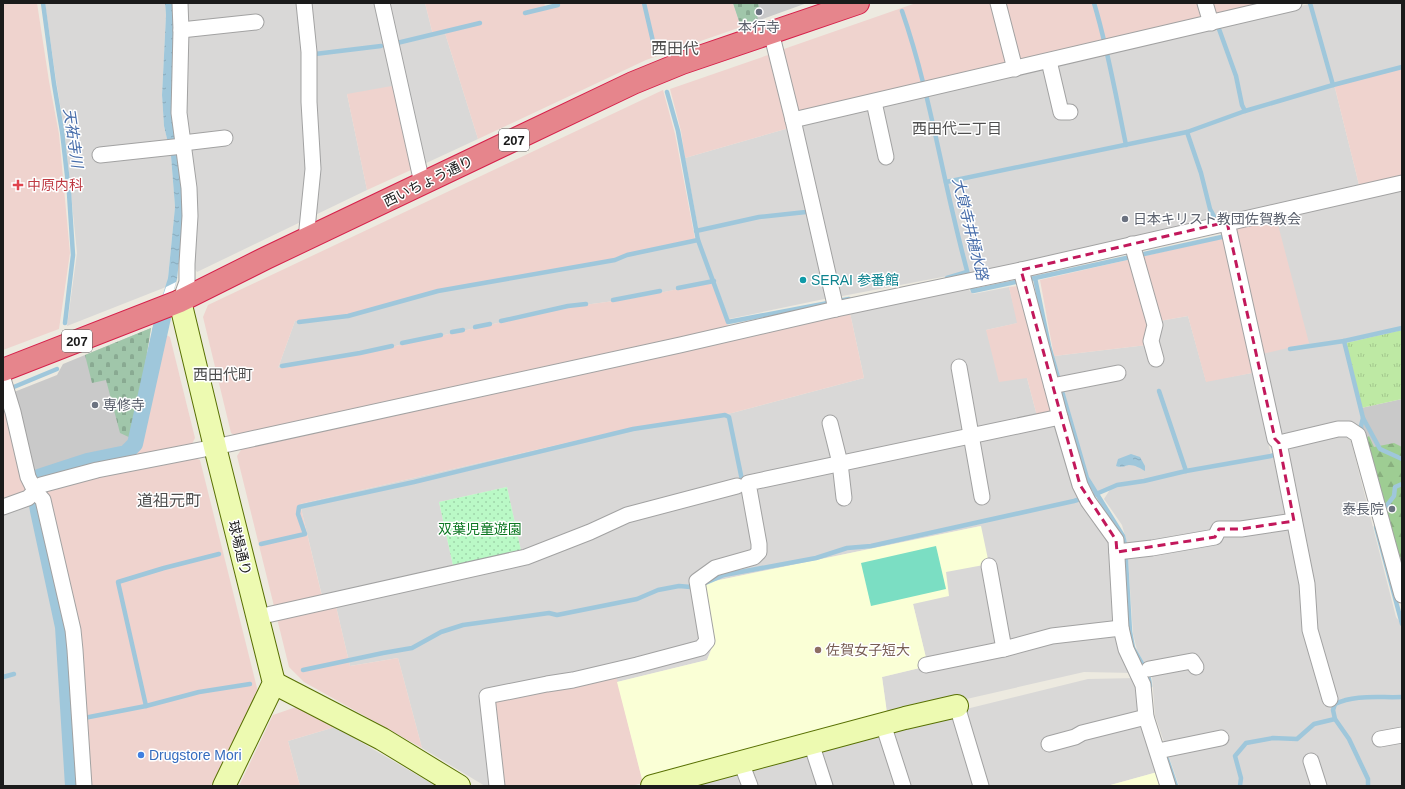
<svg xmlns="http://www.w3.org/2000/svg" width="1405" height="789" font-family="Helvetica,'Noto Sans JP',sans-serif">
<style>
.residential{fill:#d9d8d7}
.commercial{fill:#efd3ce}
.education{fill:#faffd6}
.religious{fill:#c9c9c9}
.grass{fill:url(#grass-tufts)}
.forest{fill:url(#forest-firs)}
.cemetery{fill:url(#cemetery-stones)}
.park{fill:url(#park-dots)}
.pitch{fill:#7bdec3}
.water{fill:url(#water-ripples)}
.pier{fill:#fff}
.lines{fill:none;stroke-linecap:round;stroke-linejoin:round}
.stream{stroke:#9fc7db;stroke-width:4.5}
.canal{stroke:#9fc7db;stroke-width:16}
.street-casing{stroke:#a2a2a2;stroke-width:17}
.secondary-casing{stroke:#587003;stroke-width:24}
.highway-casing{stroke:#d6214a;stroke-width:24}
.street{stroke:#fff;stroke-width:15}
.secondary{stroke:#edfab1;stroke-width:22}
.highway{stroke:#e6858c;stroke-width:22}
.marked{fill:none;stroke:#c2185b;stroke-width:3;stroke-dasharray:8 5;stroke-linejoin:round}
.worship-dot{fill:#6b7280;stroke:#fff;stroke-width:1.5}
.health-dot{fill:#e0444e;stroke:#fff;stroke-width:1.5}
.culture-dot{fill:#0f9aa8;stroke:#fff;stroke-width:1.5}
.education-dot{fill:#8d6e63;stroke:#fff;stroke-width:1.5}
.shop-dot{fill:#3f7fe0;stroke:#fff;stroke-width:1.5}
.labels{text-anchor:middle;stroke-width:3;stroke-linejoin:round;paint-order:stroke}
.shield{fill:#fff;stroke:#5f5f5f;stroke-width:1}
.shield-label{font-size:13px;font-weight:bold;fill:#1b1b1b}
.worship-label{font-size:14px;fill:#5b616d;stroke:#fff;text-anchor:start}
.street-label{font-size:14px;fill:#1b1b1b;stroke:#fff}
.health-label{font-size:14px;fill:#be3a42;stroke:#fff;text-anchor:start}
.culture-label{font-size:14px;fill:#0d838f;stroke:#fff;text-anchor:start}
.park-label{font-size:14px;fill:#0a7720;stroke:#fff}
.education-label{font-size:14px;fill:#785e54;stroke:#fff;text-anchor:start}
.shop-label{font-size:14px;fill:#366cbe;stroke:#fff;text-anchor:start}
.neighbourhood-label{font-size:15px;fill:#4e4e4e;stroke:#fff}
.water-label{font-size:15px;font-style:italic;fill:#476daa;stroke:#fff}
.quarter-label{font-size:16px;fill:#4e4e4e;stroke:#fff}
</style>
<defs>
<pattern id="grass-tufts" width="24" height="20" patternUnits="userSpaceOnUse"><rect width="24" height="20" fill="#bee9a4"/><path d="M3 7l-1-3M5 7V3M7 7l1-3M15 17l-1-3M17 17v-4M19 17l1-3" fill="none" stroke="#a3c78d"/></pattern>
<pattern id="forest-firs" width="22" height="20" patternUnits="userSpaceOnUse"><rect width="22" height="20" fill="#9ecd93"/><path d="M5 1l3.5 6h-7zM16 11l3.5 6h-7z" fill="#88af7e"/></pattern>
<pattern id="cemetery-stones" width="16" height="16" patternUnits="userSpaceOnUse"><rect width="16" height="16" fill="#a0c6aa"/><path d="M2 7V4a2 2 0 0 1 4 0v3zM10 15v-3a2 2 0 0 1 4 0v3z" fill="#89aa92"/></pattern>
<pattern id="park-dots" width="8" height="8" patternUnits="userSpaceOnUse"><rect width="8" height="8" fill="#baf9c6"/><path d="M2 2h.1M6 6h.1" fill="none" stroke="#9fd5aa" stroke-width="1.8" stroke-linecap="round"/></pattern>
<pattern id="water-ripples" width="26" height="14" patternUnits="userSpaceOnUse"><rect width="26" height="14" fill="#9fc7db"/><path d="M2 4q2-2 4 0t4 0M15 11q2-2 4 0t4 0" fill="none" stroke="#8ab"/></pattern>
</defs>
<rect width="100%" height="100%" fill="#edeae0"/>
<g class="residential">
<polygon points="45,3 165,3 166,15 162,95 164,126 171,156 175,207 168,278 166,287 67,326 77,253 65,134 56,80"/>
<polygon points="185,3 425,3 433,35 445,33 478,139 422,165 347,94 367,190 197,272 192,264 195,199 192,152 184,118"/>
<polygon points="1313,3 1402,3 1402,67 1334,84 1360,189 971,275 969,270 953,275 837,297 799,123 1221,26"/>
<polygon points="789,128 829,298 729,319 715,282 629,299 569,307 360,354 278,368 295,321 348,315 438,290 614,259 626,254 700,239 685,158"/>
<polygon points="1402,187 1402,330 1346,343 1361,408 1363,428 1361,431 1280,437 1262,354 1276,217"/>
<polygon points="1009,287 1018,323 986,330 1027,378 1037,416 741,480 522,555 507,487 439,502 454,570 323,600 300,504 635,427 732,413 864,378 850,313 967,288 973,294"/>
<polygon points="1188,316 1206,381 1252,373 1271,455 1276,455 1300,445 1336,436 1346,437 1351,441 1396,617 1402,625 1402,786 1179,786 1155,716 1152,677 1137,650 1133,634 1127,543 1122,525 1104,499 1111,488 1096,492 1088,476 1054,356 1147,345 1148,323"/>
<polygon points="1058,419 1112,540 1134,673 1084,672 901,714 887,713 882,677 928,666 913,604 946,572 980,526 705,583 715,640 707,660 617,682 616,675 502,786 485,786 422,748 398,658 350,666 335,602 532,558 632,515"/>
<polygon points="44,499 77,640 87,786 3,786 3,513"/>
<polygon points="1137,678 1161,771 1107,786 701,786 699,780 885,729 1088,679"/>
<polygon points="335,727 436,786 300,786 288,741"/>
</g>
<g class="commercial">
<polygon points="3,3 37,3 49,81 59,134 70,253 59,329 3,350"/>
<polygon points="425,3 544,3 545,6 560,3 733,3 741,27 646,60 478,139 445,33 433,35"/>
<polygon points="916,3 994,3 1009,65 798,115 781,50"/>
<polygon points="1003,3 1201,3 1205,20 1018,63"/>
<polygon points="1213,3 1272,3 1217,17"/>
<polygon points="771,54 789,128 685,158 681,131 670,89"/>
<polygon points="1402,67 1402,177 1360,189 1334,84"/>
<polygon points="403,84 422,165 367,190 347,94"/>
<polygon points="663,90 675,134 695,239 626,254 614,259 438,290 348,315 295,321 278,368 360,354 569,307 629,299 713,282 729,329 239,438 231,433 203,317 208,305"/>
<polygon points="1276,217 1309,343 1262,354 1235,240 1237,226"/>
<polygon points="1223,238 1252,373 1206,382 1188,316 1148,323 1147,345 1054,356 1040,280"/>
<polygon points="1019,286 1055,412 1037,416 1027,378 999,382 986,330 1017,323 1009,287"/>
<polygon points="850,313 864,378 732,413 635,427 300,504 324,605 335,602 350,666 398,658 422,748 304,682 289,667 237,456 243,447"/>
<polygon points="161,332 170,337 195,438 191,446 137,455"/>
<polygon points="3,396 28,495 3,503"/>
<polygon points="192,457 200,460 258,692 212,786 87,786 77,640 43,490 99,475"/>
<polygon points="616,675 643,783 631,786 502,786 491,698"/>
<polygon points="299,706 335,727 288,741 300,786 239,786 273,715"/>
</g>
<g class="education">
<polygon points="981,526 989,564 946,572 949,596 913,604 928,666 882,677 887,713 642,779 617,682 707,660 715,640 705,583"/>
<polygon points="1161,771 1165,786 1107,786"/>
</g>
<g class="religious">
<polygon points="733,3 807,3 741,27"/>
<polygon points="151,328 133,439 128,444 116,450 34,472 14,392 57,375 63,364"/>
<polygon points="1402,399 1402,579 1361,431 1363,428 1361,408"/>
</g>
<polygon class="grass" points="1402,330 1402,399 1361,408 1346,343"/>
<polygon class="forest" points="1369,436 1374,447 1394,443 1402,447 1402,482 1401,484 1402,490 1402,579 1363,440"/>
<g class="cemetery">
<polygon points="733,3 758,3 761,13 757,14 758,21 741,27"/>
<polygon points="151,328 133,439 120,433 106,380 92,383 85,355"/>
</g>
<polygon class="park" points="507,487 522,555 454,570 439,502"/>
<polygon class="pitch" points="936,546 946,589 871,606 861,563"/>
<g class="water">
<polygon points="165,3 173,3 175,17 172,102 173,125 185,208 177,279 162,335 152,330 168,278 175,207 171,156 164,126 162,95 166,15"/>
<path d="M1131,454L1140,457L1145,466V471C1140,468 1135,465 1129,465C1124,466 1122,468 1116,466L1118,459Z"/>
</g>
<polygon class="pier" points="176,282 163,331 153,325 166,287"/>
<g class="lines">
<g class="stream">
<polyline points="43,3 54,84 62,131 69,193 73,255 65,323"/>
<polyline points="644,3 655,50"/>
<path d="M1094,3C1108,49 1116,97 1126,145"/>
<polyline points="1310,3 1333,85"/>
<path d="M902,11C925,77 937,146 953,214C959,240 965,266 973,291L1035,278L1049,346L1087,478L1123,536L1125,544L1130,632L1133,648L1144,667L1149,679L1150,686"/>
<polyline points="525,13 558,5"/>
<polyline points="1219,29 1236,76 1242,105 1245,111"/>
<polyline points="397,43 480,23"/>
<polyline points="315,54 381,46"/>
<polyline points="667,92 678,131 698,240 728,322 849,299"/>
<polyline points="1187,132 1201,173 1210,209 1217,222"/>
<polyline points="946,182 1187,132 1245,111 1333,85 1402,67"/>
<polyline points="696,231 759,217 806,212"/>
<polyline points="947,278 967,272"/>
<polyline points="1035,278 1226,236"/>
<polyline points="678,288 714,281"/>
<polyline points="613,300 660,291"/>
<polyline points="501,321 568,306 586,304"/>
<polyline points="299,322 348,316 438,291 615,260 627,255 698,240"/>
<polyline points="475,327 490,324"/>
<polyline points="452,332 463,330"/>
<polyline points="402,343 441,335"/>
<polyline points="1290,349 1344,341"/>
<polyline points="282,366 360,353 392,346"/>
<polyline points="9,389 57,369"/>
<polyline points="1159,391 1186,471"/>
<polyline points="1363,418 1380,449 1402,459"/>
<polyline points="1362,433 1361,426 1363,418 1344,341 1402,328"/>
<polyline points="1384,509 1394,496 1395,487 1402,484"/>
<polyline points="1376,527 1402,624"/>
<polyline points="261,544 305,534 298,514 299,507 414,482 633,429 725,415 729,417 743,485"/>
<polyline points="703,584 724,575 816,558 847,548 871,546 1074,501 1096,494 1117,485 1144,481 1186,471 1271,456 1278,453"/>
<polyline points="303,670 383,653 412,648 441,632 463,625 549,613 557,615 637,599 658,590 679,586 691,587 696,586"/>
<polyline points="3,677 14,674"/>
<polyline points="146,706 118,582 164,568 219,554"/>
<polyline points="84,718 146,706 199,692 250,684"/>
<polyline points="1167,759 1176,786"/>
<polyline points="1240,786 1241,778 1235,756 1246,743 1273,738 1297,739 1314,724 1335,719"/>
<path d="M1368,786V779L1349,739L1335,719L1333,710L1335,704C1355,694 1380,698 1402,697"/>
</g>
<polyline class="canal" points="73,786 63,627 38,511 33,480 41,476 87,461 126,453 135,444 164,313"/>
<g class="street-casing">
<g id="street">
<polyline points="180,3 181,30 179,113 189,188 190,216 187,264 187,282 180,301"/>
<polyline points="304,3 309,52 309,102 313,169 306,239"/>
<polyline points="382,3 422,183"/>
<polyline points="998,3 1015,69"/>
<polyline points="1205,3 1211,23"/>
<polyline points="181,30 256,22"/>
<polyline points="771,32 793,120 836,309"/>
<polyline points="1049,61 1061,112 1070,112"/>
<polyline points="874,102 886,157"/>
<polyline points="793,120 1294,3"/>
<polyline points="183,143 225,138"/>
<polyline points="100,155 183,146"/>
<polyline points="1227,222 1275,439 1279,443 1338,429 1349,429 1358,435 1402,595"/>
<polyline points="1132,244 1155,325 1151,341 1156,359"/>
<polyline points="1021,270 1060,417 1080,485 1088,501 1116,540 1121,628 1126,649 1143,685 1146,717 1168,786"/>
<polyline points="959,367 982,497"/>
<polyline points="3,379 13,412 28,477 35,491 43,500 73,630 75,650 84,786"/>
<polyline points="1052,386 1118,373"/>
<polyline points="830,423 840,463 844,498"/>
<polyline points="1279,443 1307,584 1310,630 1330,699"/>
<polyline points="3,507 28,498 41,485 97,470 215,447 680,345 836,309 1021,270 1402,183"/>
<polyline points="1117,552 1152,548 1215,537 1219,529 1241,529 1294,521"/>
<polyline points="989,566 1004,649"/>
<polyline points="258,617 526,557 590,532 627,515 737,486"/>
<polyline points="926,665 1004,649 1052,636 1121,628"/>
<polyline points="1149,669 1192,661 1196,667"/>
<polyline points="957,706 981,786"/>
<polyline points="883,724 903,786"/>
<polyline points="1380,739 1402,735"/>
<polyline points="811,743 825,786"/>
<polyline points="1049,744 1075,737 1082,733 1146,717"/>
<polyline points="1158,751 1221,738"/>
<polyline points="1311,761 1319,786"/>
<polyline points="741,762 750,786"/>
<polyline points="497,786 487,696 547,684 573,680 637,665 701,648 707,641 697,581 715,568 754,557 759,552 759,544 748,483 1060,417"/>
</g>
</g>
<g class="secondary-casing">
<g id="secondary">
<polyline points="180,301 215,447 274,683 224,786"/>
<polyline points="274,683 382,739 459,786"/>
<polyline points="652,786 905,718 957,706"/>
</g>
</g>
<g class="highway-casing">
<polyline id="highway" points="3,370 180,301 266,258 633,83 682,63 858,3"/>
</g>
<use href="#street" class="street"/>
<use href="#secondary" class="secondary"/>
<use href="#highway" class="highway"/>
</g>
<path class="marked" d="M1227,222L1275,439L1279,443L1294,521L1241,529H1219L1215,537L1117,552L1116,540L1080,485L1021,270Z"/>
<g class="worship-dot">
<circle cx="759" cy="12" r="4"/>
<circle cx="1125" cy="219" r="4"/>
<circle cx="95" cy="405" r="4"/>
<circle cx="1392" cy="509" r="4"/>
</g>
<path class="health-dot" d="M16 179h4v4h4v4h-4v4h-4v-4h-4v-4h4z"/>
<circle class="culture-dot" cx="803" cy="280" r="4"/>
<circle class="education-dot" cx="818" cy="650" r="4"/>
<circle class="shop-dot" cx="141" cy="755" r="4"/>
<g class="labels">
<g class="shield">
<rect x="499" y="129" width="30" height="22" rx="3"/>
<rect x="62" y="330" width="30" height="22" rx="3"/>
</g>
<g class="shield-label">
<text x="514" y="145">207</text>
<text x="77" y="346">207</text>
</g>
<g class="worship-label">
<text x="759" y="32" text-anchor="middle">本行寺</text>
<text x="1133" y="224">日本キリスト教団佐賀教会</text>
<text x="103" y="410">専修寺</text>
<text x="1384" y="514" text-anchor="end">泰長院</text>
</g>
<g class="street-label">
<text transform="translate(428 181) rotate(-26)" y="5">西いちょう通り</text>
<text transform="translate(240 548) rotate(76)" y="5">球場通り</text>
</g>
<g class="health-label">
<text x="27" y="190">中原内科</text>
</g>
<g class="culture-label">
<text x="811" y="285">SERAI 参番館</text>
</g>
<g class="park-label">
<text x="480" y="534">双葉児童遊園</text>
</g>
<g class="education-label">
<text x="826" y="655">佐賀女子短大</text>
</g>
<g class="shop-label">
<text x="149" y="760">Drugstore Mori</text>
</g>
<g class="neighbourhood-label">
<text x="957" y="134">西田代二丁目</text>
<text x="223" y="380">西田代町</text>
</g>
<g class="water-label">
<text transform="translate(73 138) rotate(82)" y="5">天祐寺川</text>
<text transform="translate(970 229) rotate(76)" y="5">大覚寺井樋水路</text>
</g>
<g class="quarter-label">
<text x="675" y="54">西田代</text>
<text x="169" y="506">道祖元町</text>
</g>
</g>
<rect width="1405" height="789" fill="none" stroke="#1b1b1b" stroke-width="8"/>
</svg>
